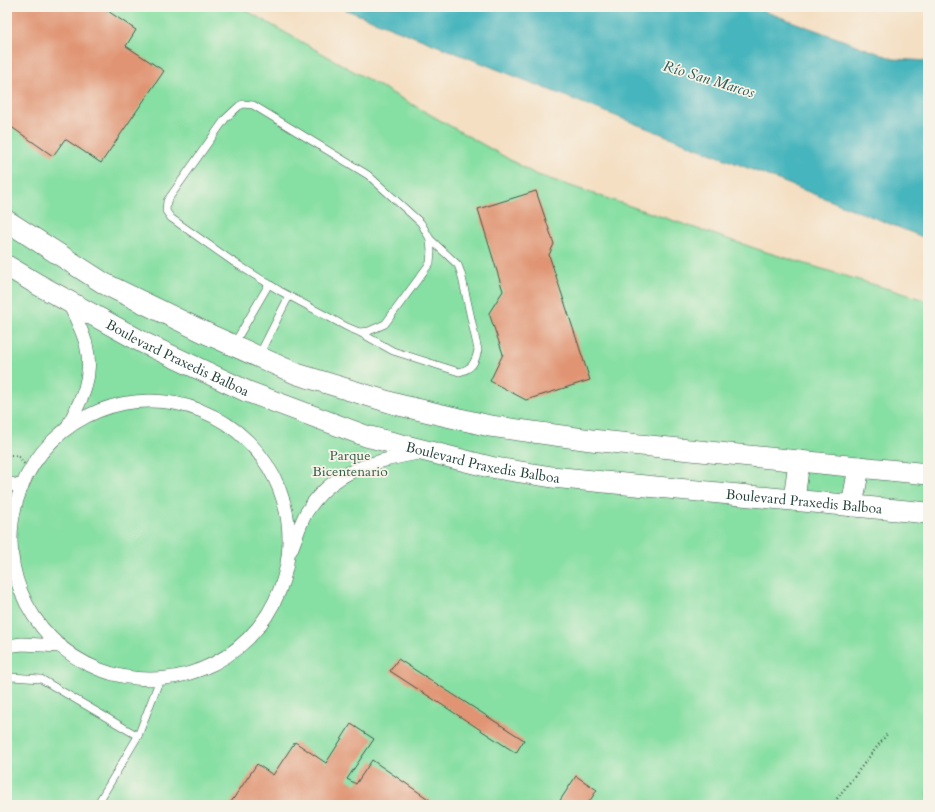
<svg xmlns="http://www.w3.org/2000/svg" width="935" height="812" font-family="Cardo,serif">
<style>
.green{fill:#86dfa3;stroke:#528e6c}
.water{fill:#46b5bd;stroke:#327978}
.building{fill:#e09473}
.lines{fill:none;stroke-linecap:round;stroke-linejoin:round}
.lane-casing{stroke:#3f5549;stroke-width:8}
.street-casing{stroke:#3f5549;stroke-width:14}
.primary-casing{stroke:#3f5549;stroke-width:22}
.path{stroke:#3f5549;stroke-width:2.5;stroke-dasharray:1 3;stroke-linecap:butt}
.lane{stroke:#fff;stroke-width:7}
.street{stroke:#fff;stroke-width:13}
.primary{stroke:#fff;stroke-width:21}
.labels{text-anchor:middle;stroke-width:3.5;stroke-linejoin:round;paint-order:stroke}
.street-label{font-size:14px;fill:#1f3d34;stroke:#f7f3e8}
.park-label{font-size:14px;fill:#345d4a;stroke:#f7f3e8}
.water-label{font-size:15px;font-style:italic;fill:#295b56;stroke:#f7f3e8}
</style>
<rect width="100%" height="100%" fill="#f7f3e8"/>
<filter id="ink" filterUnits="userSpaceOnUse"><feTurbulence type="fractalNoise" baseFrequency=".025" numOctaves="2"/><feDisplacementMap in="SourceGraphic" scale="8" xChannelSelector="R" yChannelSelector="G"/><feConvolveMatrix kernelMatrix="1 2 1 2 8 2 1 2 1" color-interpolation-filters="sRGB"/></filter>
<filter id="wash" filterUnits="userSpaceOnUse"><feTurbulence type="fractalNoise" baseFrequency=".012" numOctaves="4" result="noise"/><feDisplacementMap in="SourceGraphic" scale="16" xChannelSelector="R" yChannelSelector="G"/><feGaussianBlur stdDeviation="0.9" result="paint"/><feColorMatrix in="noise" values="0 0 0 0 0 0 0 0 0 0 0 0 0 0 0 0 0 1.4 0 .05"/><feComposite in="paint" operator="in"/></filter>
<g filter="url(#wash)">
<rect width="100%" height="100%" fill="#f4dfc3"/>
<polygon class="green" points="7,7 240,7 535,174 766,252 928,301 928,805 7,805"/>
<polygon class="water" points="339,7 753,7 894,59 928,61 928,239"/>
<g id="blocks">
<g class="building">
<polygon points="7,7 102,7 136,30 126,46 164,71 101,163 65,139 53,156 7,124"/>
<polygon points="536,191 554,244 549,255 590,380 526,400 490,381 503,354 489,313 503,291 478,209"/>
<polygon points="398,659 524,740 516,753 390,671"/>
<polygon points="351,724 374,739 347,779 356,784 372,760 437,805 229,805 257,764 273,775 295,742 326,763"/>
<polygon points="576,776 597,790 587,805 557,805"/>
</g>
</g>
</g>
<g filter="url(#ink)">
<use href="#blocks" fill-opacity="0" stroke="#3f5549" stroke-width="1"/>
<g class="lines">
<g class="lane-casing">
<g id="lane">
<polygon points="243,104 253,105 368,175 421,223 430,239 431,252 430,263 385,324 369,331 359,332 347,327 280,291 232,261 171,218 166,211 167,201 225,119 239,106"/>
<path d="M359,332L393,351L459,372C472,369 475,363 478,350L461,273L458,265L430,239"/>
<polyline points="234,344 269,284"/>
<polyline points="259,355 289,296"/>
<polyline points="7,678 11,677 41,679 138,736"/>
<polyline points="97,805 138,736 160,679"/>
</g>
</g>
<g class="street-casing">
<g id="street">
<circle cx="150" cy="540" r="139"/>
<path d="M67,428C73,415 81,402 85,388C95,354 83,332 68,302"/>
<polyline points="7,483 22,487"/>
<path d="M291,550C296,538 300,524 306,513C332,470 372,462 418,453"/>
<polyline points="7,646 22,644 61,646"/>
</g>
</g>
<g class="primary-casing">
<g id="primary">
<polyline points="7,221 105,284 210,335 297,374 399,405 490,426 591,440 928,474"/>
<path id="s1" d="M7,266L37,284L144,343L246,391L366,436L490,467L552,477L928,513"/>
<polyline points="794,500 799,461"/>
<polyline points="852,506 859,467"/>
</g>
</g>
<g class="path">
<polyline points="7,383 9,388 7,391"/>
<polyline points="7,455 18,456 30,471"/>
<polyline points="832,805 887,734"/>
</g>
<use href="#lane" class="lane"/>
<use href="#street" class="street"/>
<use href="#primary" class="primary"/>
</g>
</g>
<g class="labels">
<g class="street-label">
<text dy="5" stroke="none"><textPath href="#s1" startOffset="194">Boulevard Praxedis Balboa</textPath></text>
<text dy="5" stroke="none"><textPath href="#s1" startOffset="518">Boulevard Praxedis Balboa</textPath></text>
<text dy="5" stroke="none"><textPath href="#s1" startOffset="842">Boulevard Praxedis Balboa</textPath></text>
</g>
<g class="park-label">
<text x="350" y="460">Parque<tspan x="350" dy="16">Bicentenario</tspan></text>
</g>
<g class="water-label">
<text transform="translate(709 79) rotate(17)" y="5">Río San Marcos</text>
</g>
</g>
<rect width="935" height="812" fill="none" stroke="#f7f3e8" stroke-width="24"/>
</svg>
